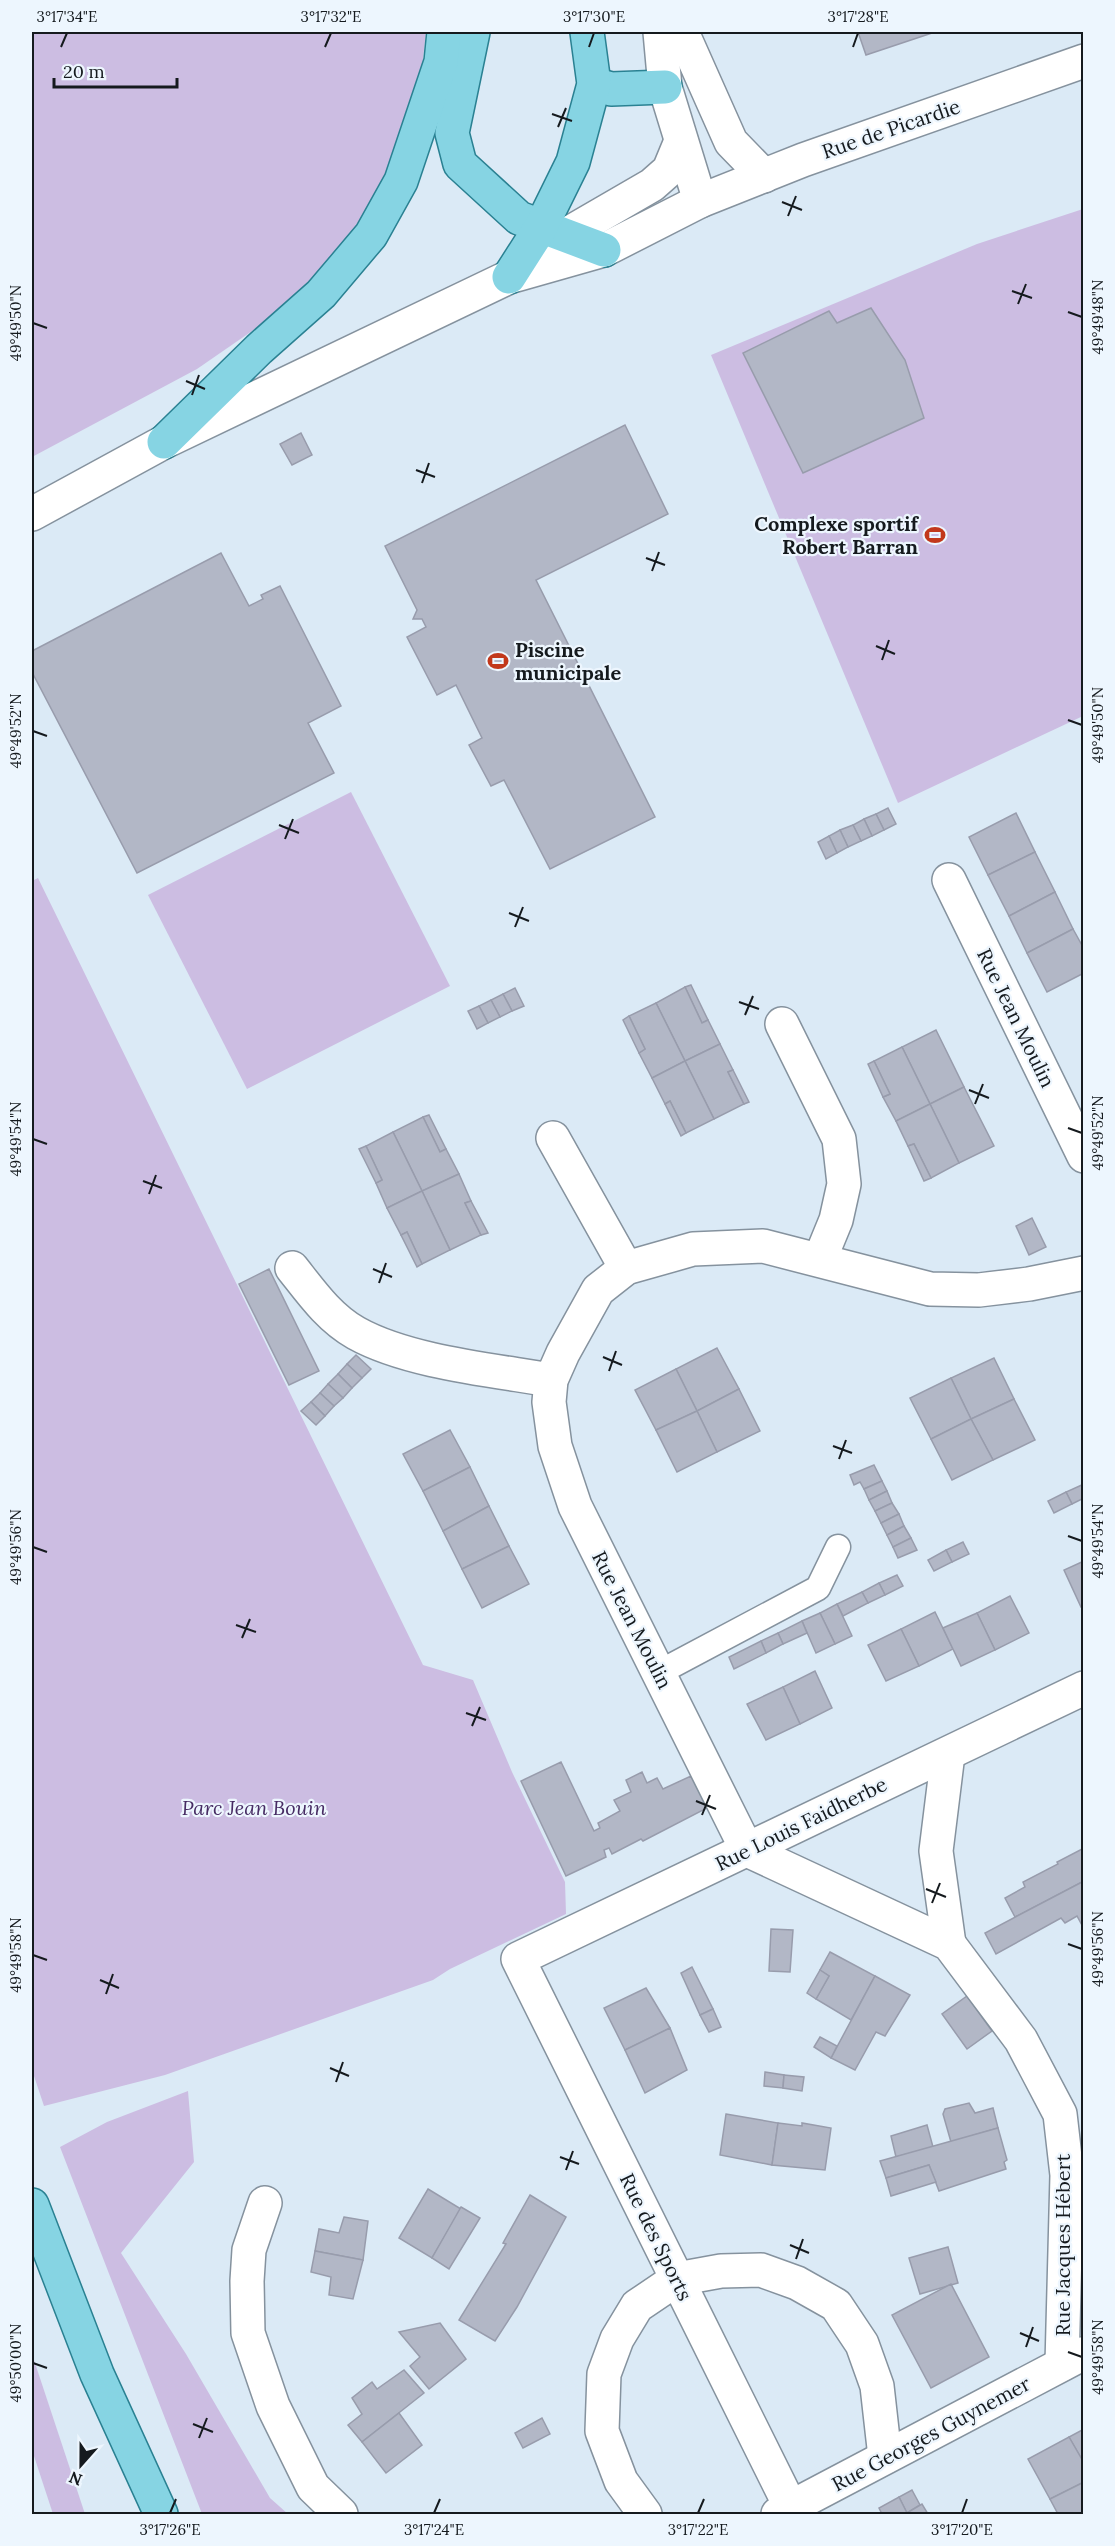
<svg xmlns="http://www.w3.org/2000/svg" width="1115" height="2546" font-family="Lora,serif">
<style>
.green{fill:#ccbde2}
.building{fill:#b2b7c6;stroke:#989cac;stroke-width:1.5}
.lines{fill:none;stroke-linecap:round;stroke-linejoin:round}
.lane-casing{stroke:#85929e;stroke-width:27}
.street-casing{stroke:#85929e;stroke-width:36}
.secondary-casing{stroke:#85929e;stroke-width:36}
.primary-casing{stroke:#2a8192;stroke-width:36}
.lane{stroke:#fff;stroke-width:24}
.street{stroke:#fff;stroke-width:33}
.secondary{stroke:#fff;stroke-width:33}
.primary{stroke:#86d4e3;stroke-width:33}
.ticks{fill:none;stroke:#151a1e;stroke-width:2}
.labels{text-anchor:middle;stroke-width:4.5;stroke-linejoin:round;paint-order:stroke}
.street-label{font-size:20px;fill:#151a1e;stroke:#edf6fe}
.poi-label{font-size:20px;font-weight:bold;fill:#151a1e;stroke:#edf6fe;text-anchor:end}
.park-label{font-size:20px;font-style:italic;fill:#462b63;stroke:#edf6fe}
.neatline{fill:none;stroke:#151a1e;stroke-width:2}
.ticks-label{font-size:15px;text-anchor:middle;fill:#151a1e}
</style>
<rect width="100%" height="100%" fill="#dbeaf6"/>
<g class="green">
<polygon points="32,32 426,32 420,85 376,200 331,263 278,313 197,369 32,457"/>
<polygon points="1083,209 1083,716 898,803 711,355 977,244"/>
<polygon points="351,792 450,986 247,1089 148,895"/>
<polygon points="38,878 423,1665 473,1680 512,1772 565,1882 566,1914 450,1969 433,1980 165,2075 44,2106 32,2070 32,881"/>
<polygon points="188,2091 194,2162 121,2253 186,2354 270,2498 288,2514 202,2514 60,2147 107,2122"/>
<polygon points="32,2354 85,2514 53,2514 32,2450"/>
</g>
<g class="building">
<polygon points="858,32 935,32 866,55"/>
<polygon points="871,308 905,360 924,418 803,473 743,353 829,311 837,323"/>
<polygon points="625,425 668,514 536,580 655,817 550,869 504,780 491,786 469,745 482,738 456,685 437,695 407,637 426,627 422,619 413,619 417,610 385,546"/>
<polygon points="301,433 312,455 292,465 280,444"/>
<polygon points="221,553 249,606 263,599 261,595 280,586 341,706 308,723 334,773 137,873 32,672 32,651"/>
<polygon points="888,808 896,824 884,830 876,814"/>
<polygon points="1016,813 1035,852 988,875 969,837"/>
<polygon points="876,814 884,830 872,836 864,819"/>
<polygon points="864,819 872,836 861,841 853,825"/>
<polygon points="853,825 861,841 848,847 840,830"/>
<polygon points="840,830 848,847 837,853 829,836"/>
<polygon points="829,836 837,853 826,859 818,842"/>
<polygon points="1035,852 1055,892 1009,916 988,875"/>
<polygon points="1055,892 1073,929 1027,953 1009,916"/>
<polygon points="1073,929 1084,949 1084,973 1047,992 1027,953"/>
<polygon points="691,985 708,1020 702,1023 685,987"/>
<polygon points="685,987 702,1023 708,1020 720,1044 685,1061 656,1003"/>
<polygon points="515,988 524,1006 512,1011 503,994"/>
<polygon points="503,994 512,1011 500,1017 491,1000"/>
<polygon points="491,1000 500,1017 488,1023 479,1006"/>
<polygon points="656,1003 685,1061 652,1078 639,1053 645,1049 629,1016"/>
<polygon points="479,1006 488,1023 477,1029 468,1011"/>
<polygon points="629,1016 645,1049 639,1053 623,1020"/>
<polygon points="936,1030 964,1087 930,1104 902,1047"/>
<polygon points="720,1044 733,1070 728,1072 744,1104 714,1119 685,1061"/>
<polygon points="902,1047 930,1104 896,1121 883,1097 890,1094 874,1061"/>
<polygon points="685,1061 714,1119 686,1133 670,1101 665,1104 652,1078"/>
<polygon points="874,1061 890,1094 883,1097 868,1064"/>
<polygon points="733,1070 749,1102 744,1104 728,1072"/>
<polygon points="964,1087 994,1146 959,1163 930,1104"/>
<polygon points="670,1101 686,1133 681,1136 665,1104"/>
<polygon points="930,1104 959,1163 931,1178 914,1144 908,1146 896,1121"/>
<polygon points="429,1115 446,1149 440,1152 423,1117"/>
<polygon points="423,1117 440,1152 446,1149 459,1174 422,1191 393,1132"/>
<polygon points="393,1132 422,1191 387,1208 376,1183 382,1180 366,1146"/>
<polygon points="914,1144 931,1178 924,1181 908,1146"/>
<polygon points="366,1146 382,1180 376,1183 359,1149"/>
<polygon points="459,1174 471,1201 465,1203 481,1235 450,1250 422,1191"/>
<polygon points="422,1191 450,1250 422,1264 407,1232 401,1235 387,1208"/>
<polygon points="471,1201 488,1233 481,1235 465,1203"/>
<polygon points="1032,1218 1046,1247 1029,1255 1016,1226"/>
<polygon points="407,1232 422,1264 417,1267 401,1235"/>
<polygon points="269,1269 319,1371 289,1385 239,1284"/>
<polygon points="717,1348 739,1389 697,1411 676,1369"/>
<polygon points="356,1355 371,1369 362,1378 347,1364"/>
<polygon points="994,1358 1014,1399 971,1419 951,1378"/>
<polygon points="347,1364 362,1378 352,1388 338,1374"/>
<polygon points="676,1369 697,1411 656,1430 635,1390"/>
<polygon points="338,1374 352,1388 343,1398 328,1384"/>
<polygon points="951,1378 971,1419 931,1439 910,1398"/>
<polygon points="328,1384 343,1398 334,1406 320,1393"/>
<polygon points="739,1389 760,1431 717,1452 697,1411"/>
<polygon points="320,1393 334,1406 325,1416 311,1402"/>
<polygon points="1014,1399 1035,1440 993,1460 971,1419"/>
<polygon points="311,1402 325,1416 316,1425 301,1411"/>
<polygon points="697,1411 717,1452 677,1472 656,1430"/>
<polygon points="971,1419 993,1460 952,1480 931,1439"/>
<polygon points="450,1430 470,1467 423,1491 403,1454"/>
<polygon points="874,1465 882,1481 864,1489 860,1482 854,1485 850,1475"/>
<polygon points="470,1467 489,1506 443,1531 423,1491"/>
<polygon points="882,1481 887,1491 869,1500 864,1489"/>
<polygon points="1084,1484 1084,1498 1072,1504 1066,1492"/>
<polygon points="887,1491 892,1503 875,1511 869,1500"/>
<polygon points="1066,1492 1072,1504 1054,1513 1048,1501"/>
<polygon points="892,1503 899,1514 881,1523 875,1511"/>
<polygon points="489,1506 509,1546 462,1569 443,1531"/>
<polygon points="899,1514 904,1526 887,1535 881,1523"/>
<polygon points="904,1526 911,1538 893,1547 887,1535"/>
<polygon points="911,1538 917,1550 898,1558 893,1547"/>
<polygon points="963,1542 969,1554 952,1562 946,1550"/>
<polygon points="509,1546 529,1584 482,1608 462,1569"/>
<polygon points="946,1550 952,1562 934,1571 928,1560"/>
<polygon points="1084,1561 1084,1606 1081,1607 1064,1570"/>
<polygon points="897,1575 903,1586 885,1595 879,1583"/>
<polygon points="879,1583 885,1595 868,1603 862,1592"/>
<polygon points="862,1592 868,1603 843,1616 837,1604"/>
<polygon points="1010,1596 1029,1633 995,1650 977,1613"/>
<polygon points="837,1604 852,1636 835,1644 820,1613"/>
<polygon points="935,1612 953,1649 919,1666 901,1629"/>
<polygon points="820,1613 835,1644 816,1653 802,1621"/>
<polygon points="977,1613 995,1650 961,1666 943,1628"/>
<polygon points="802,1621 807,1633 783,1644 778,1633"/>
<polygon points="901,1629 919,1666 886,1681 868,1645"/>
<polygon points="778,1633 783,1644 766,1653 761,1641"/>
<polygon points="761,1641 766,1653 734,1669 729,1657"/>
<polygon points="815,1671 832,1708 800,1724 783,1687"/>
<polygon points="783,1687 800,1724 766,1740 747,1704"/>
<polygon points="561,1762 594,1831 600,1828 598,1823 620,1811 614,1800 631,1792 626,1780 642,1772 647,1783 657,1778 663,1789 691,1776 707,1808 643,1841 641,1839 612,1854 609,1848 604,1850 606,1857 566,1876 521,1781"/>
<polygon points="1084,1848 1084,1881 1015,1917 1005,1898 1025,1887 1023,1882 1058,1864 1057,1862"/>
<polygon points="1084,1881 1084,1929 1077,1916 1065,1923 1061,1918 996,1954 985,1933"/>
<polygon points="771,1929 793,1930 790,1972 769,1971"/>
<polygon points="830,1952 875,1976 851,2020 816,1999 829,1976 820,1970"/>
<polygon points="692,1967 713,2009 700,2015 681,1973"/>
<polygon points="820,1970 829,1976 816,1999 807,1993"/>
<polygon points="875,1976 910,1995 885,2036 876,2032 855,2070 831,2058"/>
<polygon points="646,1988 670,2028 625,2050 604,2008"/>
<polygon points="967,1996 992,2031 967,2049 942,2014"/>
<polygon points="713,2009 721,2027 709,2032 700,2015"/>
<polygon points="670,2028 687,2070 645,2093 625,2050"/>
<polygon points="820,2037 837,2046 831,2058 814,2047"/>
<polygon points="765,2072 784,2075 783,2088 764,2086"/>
<polygon points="784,2075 804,2077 802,2091 783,2088"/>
<polygon points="969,2103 975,2113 993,2108 998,2128 951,2142 943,2114 945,2109"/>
<polygon points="726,2114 778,2123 772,2165 720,2155"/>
<polygon points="778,2123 802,2126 802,2123 831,2128 825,2170 772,2165"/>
<polygon points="927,2125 933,2147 896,2157 891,2136"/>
<polygon points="998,2128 1007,2160 1004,2162 1006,2169 939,2191 929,2165 886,2178 880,2161"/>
<polygon points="929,2165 936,2182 891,2196 886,2178"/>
<polygon points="428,2189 461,2209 432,2258 399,2238"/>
<polygon points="530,2195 566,2217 517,2307 495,2341 459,2320 506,2244 503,2243"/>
<polygon points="461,2207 480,2218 449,2269 432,2258"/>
<polygon points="344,2217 368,2221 363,2260 315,2251 319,2229 339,2233"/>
<polygon points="948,2247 958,2283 920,2294 909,2258"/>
<polygon points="315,2251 363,2260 353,2299 329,2295 331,2277 311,2272"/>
<polygon points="951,2284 989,2357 931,2388 892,2315"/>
<polygon points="440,2323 466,2359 429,2389 410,2366 420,2357 399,2332"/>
<polygon points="404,2370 424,2393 362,2442 348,2425 362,2414 352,2398 372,2382 377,2389"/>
<polygon points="399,2413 422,2445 386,2473 362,2442"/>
<polygon points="542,2418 550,2434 523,2448 515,2433"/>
<polygon points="1084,2429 1084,2463 1069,2437"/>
<polygon points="1069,2437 1084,2463 1084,2482 1050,2499 1028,2459"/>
<polygon points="1084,2482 1084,2514 1058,2514 1050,2499"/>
<polygon points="912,2490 920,2505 907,2513 899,2497"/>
<polygon points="899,2497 907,2513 922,2504 928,2514 882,2514 879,2508"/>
</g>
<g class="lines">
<g class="lane-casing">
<polyline id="lane" points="660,1672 818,1588 838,1547"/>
</g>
<g class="street-casing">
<g id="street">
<polyline points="949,880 1084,1156"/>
<polyline points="782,1024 839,1139 844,1184 836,1220 820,1259"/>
<polyline points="553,1138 626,1268"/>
<path d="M292,1268C311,1292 329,1318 356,1333C408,1362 492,1370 551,1380"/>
<polyline points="948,1754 936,1851 949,1944"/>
<polyline points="265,2203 249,2250 247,2281 248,2333 273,2406 313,2487 341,2514"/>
<polyline points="1062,2364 1067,2175 1060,2114 1021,2040 949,1944 747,1850 575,1506 555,1446 549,1402 551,1380 563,1353 598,1290 626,1268 693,1249 763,1246 930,1289 979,1290 1029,1284 1084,1273"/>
<polyline points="645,2514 621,2481 602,2431 604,2374 617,2339 637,2306 677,2279 721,2271 761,2270 797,2283 836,2305 862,2344 877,2386 885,2457"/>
<polyline points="778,2514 1082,2354"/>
<polyline points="794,2514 518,1959 1084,1688"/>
</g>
</g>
<g class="secondary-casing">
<g id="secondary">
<polyline points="660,32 665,87 700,201"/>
<polyline points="682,32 731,142 764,176"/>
<polyline points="547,249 564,236 652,185 669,170 681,141"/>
<polyline points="32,514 164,442 509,277 604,250 700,201 803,160 1084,61"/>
</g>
</g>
<g class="primary-casing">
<g id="primary">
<polyline points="473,32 452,133 460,164 519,218 604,250"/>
<polyline points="594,84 611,89 665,87"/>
<polyline points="509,277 541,227 573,162 594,84 587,32"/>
<polyline points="164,442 259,349 321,294 371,235 401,181 441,62 444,32"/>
<polyline points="32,2205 97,2374 161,2514"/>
</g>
</g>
<use href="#lane" class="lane"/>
<use href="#street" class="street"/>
<use href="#secondary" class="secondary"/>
<use href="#primary" class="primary"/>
</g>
<path class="ticks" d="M61,47L67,33M325,47L331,33M589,47L594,33M853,47L858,33M552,114L572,121M558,127L566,108M782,202L802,210M788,216L796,196M1012,291L1032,298M1018,304L1026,284M1068,312L1082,317M33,323L47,328M186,381L205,389M192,395L199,375M416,470L435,477M422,483L429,463M646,558L665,565M652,571L659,552M876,646L895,654M882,660L889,640M1068,720L1082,725M33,731L47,736M279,825L299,833M285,839L293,819M509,913L529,921M515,927L523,907M739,1002L759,1009M745,1015L753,996M969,1090L989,1098M975,1104L983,1084M1068,1128L1082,1133M33,1139L47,1144M143,1181L162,1188M149,1194L156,1175M373,1269L392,1277M379,1283L386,1263M603,1357L622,1365M609,1371L616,1351M833,1446L852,1453M839,1459L846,1440M1068,1536L1082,1541M33,1547L47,1552M236,1625L256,1632M242,1638L250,1619M466,1713L486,1720M472,1726L480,1707M696,1801L716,1809M702,1815L710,1795M926,1889L946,1897M932,1903L940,1883M1068,1944L1082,1949M33,1955L47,1960M100,1980L119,1988M106,1994L113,1974M330,2068L349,2076M336,2082L343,2062M560,2157L579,2164M566,2170L573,2151M790,2245L809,2253M796,2259L803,2239M1020,2333L1039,2341M1026,2347L1033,2327M1068,2352L1082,2357M33,2363L47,2368M193,2424L213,2432M199,2438L207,2418M170,2513L176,2499M434,2513L440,2499M698,2513L704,2499M962,2513L967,2499"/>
<defs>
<g id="stadium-bare" transform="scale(1.62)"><path d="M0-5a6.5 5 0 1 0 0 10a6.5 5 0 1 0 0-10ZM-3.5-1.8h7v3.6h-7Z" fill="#c2381b" stroke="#edf6fe" stroke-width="2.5" paint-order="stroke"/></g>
</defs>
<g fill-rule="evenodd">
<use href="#stadium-bare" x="935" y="535"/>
<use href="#stadium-bare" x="498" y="661"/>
</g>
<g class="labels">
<g class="street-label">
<text transform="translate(891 129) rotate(-19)" y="7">Rue de Picardie</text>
<text transform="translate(1016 1018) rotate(64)" y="7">Rue Jean Moulin</text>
<text transform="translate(632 1620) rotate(63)" y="7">Rue Jean Moulin</text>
<text transform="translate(801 1824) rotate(-26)" y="7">Rue Louis Faidherbe</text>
<text transform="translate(656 2237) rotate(64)" y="7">Rue des Sports</text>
<text transform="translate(1063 2245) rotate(-90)" y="7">Rue Jacques Hébert</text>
<text transform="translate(931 2434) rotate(-28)" y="7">Rue Georges Guynemer</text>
</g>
<g class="poi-label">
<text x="918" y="531">Complexe sportif<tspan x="918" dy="23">Robert Barran</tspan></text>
<text x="515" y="657" text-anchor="start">Piscine<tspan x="515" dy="23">municipale</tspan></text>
</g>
<g class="park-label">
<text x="254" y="1815">Parc Jean Bouin</text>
</g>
</g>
<rect width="1115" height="2546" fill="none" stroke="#edf6fe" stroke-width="66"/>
<g transform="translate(81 2465) rotate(201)" stroke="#edf6fe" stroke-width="4.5" paint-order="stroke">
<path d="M0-4.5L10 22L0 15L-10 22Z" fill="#151a1e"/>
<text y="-9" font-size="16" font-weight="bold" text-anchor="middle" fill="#151a1e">N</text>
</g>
<path d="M54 78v9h123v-9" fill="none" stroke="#151a1e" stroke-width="3"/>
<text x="63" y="78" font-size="18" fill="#151a1e" stroke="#edf6fe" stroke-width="4.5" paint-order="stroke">20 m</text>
<rect x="33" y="33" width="1049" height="2480" class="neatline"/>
<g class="ticks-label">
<text x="67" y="22">3°17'34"E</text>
<text x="331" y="22">3°17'32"E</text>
<text x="594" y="22">3°17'30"E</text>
<text x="858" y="22">3°17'28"E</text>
<text transform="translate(1098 317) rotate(-90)" y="5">49°49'48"N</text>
<text transform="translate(16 323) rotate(-90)" y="5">49°49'50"N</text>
<text transform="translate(1098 725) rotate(-90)" y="5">49°49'50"N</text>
<text transform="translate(16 731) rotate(-90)" y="5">49°49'52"N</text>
<text transform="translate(1098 1133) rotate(-90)" y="5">49°49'52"N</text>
<text transform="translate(16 1139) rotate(-90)" y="5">49°49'54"N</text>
<text transform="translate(1098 1541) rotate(-90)" y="5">49°49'54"N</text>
<text transform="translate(16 1547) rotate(-90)" y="5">49°49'56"N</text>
<text transform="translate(1098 1949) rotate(-90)" y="5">49°49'56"N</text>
<text transform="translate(16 1955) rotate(-90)" y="5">49°49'58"N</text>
<text transform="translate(1098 2357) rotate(-90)" y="5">49°49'58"N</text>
<text transform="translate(16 2363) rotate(-90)" y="5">49°50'00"N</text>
<text x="170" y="2535">3°17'26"E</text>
<text x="434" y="2535">3°17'24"E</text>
<text x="698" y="2535">3°17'22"E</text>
<text x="962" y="2535">3°17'20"E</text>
</g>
</svg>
